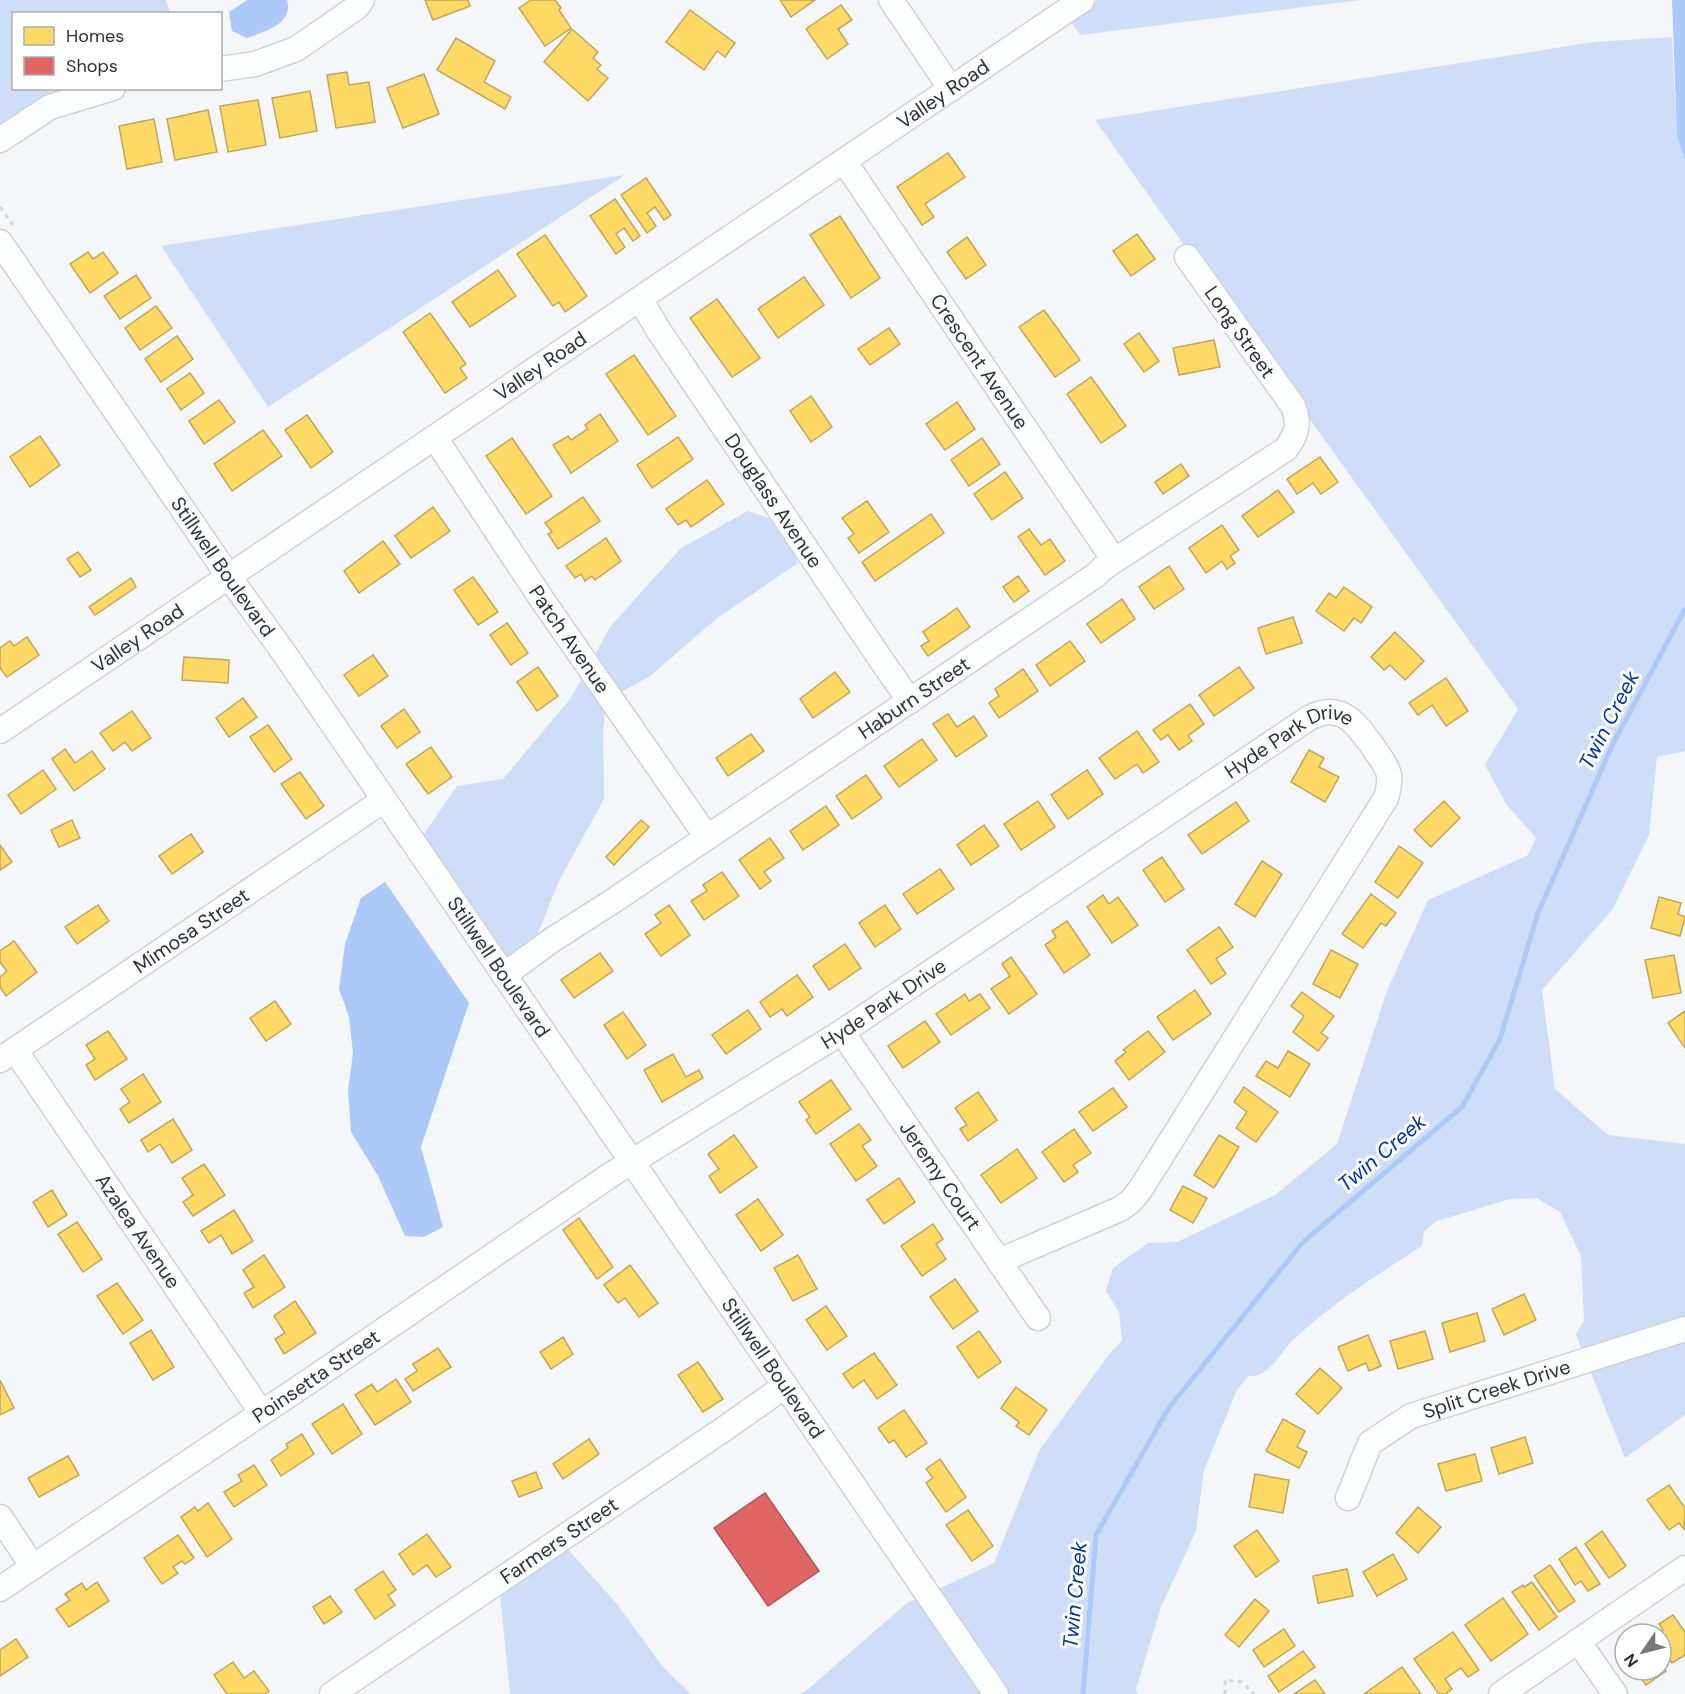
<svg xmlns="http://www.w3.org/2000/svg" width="1685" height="1694" font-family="'DM Sans',sans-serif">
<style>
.green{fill:#cedef9}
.water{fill:#adc9f8}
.homes{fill:#ffd966;stroke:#c0a759;stroke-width:1.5}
.shops{fill:#e06666;stroke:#aa5659;stroke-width:1.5}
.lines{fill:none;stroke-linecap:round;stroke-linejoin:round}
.stream{stroke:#adc9f8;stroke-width:5}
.minor-casing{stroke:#cfd3d8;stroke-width:27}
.path{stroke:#d4d6d7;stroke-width:3;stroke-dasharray:4.5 4.5;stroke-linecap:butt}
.minor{stroke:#fdfefe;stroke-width:24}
.labels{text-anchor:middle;stroke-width:6;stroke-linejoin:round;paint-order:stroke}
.street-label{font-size:20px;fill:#2d323b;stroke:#fff}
.water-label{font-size:21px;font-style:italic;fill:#003590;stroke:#fff}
</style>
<rect width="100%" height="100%" fill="#f4f6fa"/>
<g class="green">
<polygon points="0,0 166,0 170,13 14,14 14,88 84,89 0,130"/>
<polygon points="1097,0 1360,0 1080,35 1069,19"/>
<path d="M1672,37L1677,136L1685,161V751L1657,757L1649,835L1612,910L1542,990L1555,1089L1608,1135L1685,1144V1320L1583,1353L1576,1334L1584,1320L1581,1256L1560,1212L1537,1198L1510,1199L1437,1221L1424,1231L1422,1246C1377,1275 1331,1304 1292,1341C1278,1355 1270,1377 1248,1376L1237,1390L1204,1470L1196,1531L1161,1607L1136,1689L1138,1694H1007L936,1590L994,1563L1040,1449L1108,1356L1122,1340L1119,1312L1106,1291L1113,1268L1148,1243L1177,1242L1275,1195L1337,1144L1387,991L1428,900L1528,855L1536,838L1506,804L1485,765L1518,709L1306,414L1191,246L1186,248L1095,120L1594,42Z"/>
<polygon points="625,175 268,407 161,246"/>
<polygon points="748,511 775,520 788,539 798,563 716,619 649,677 619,693 594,656 610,627 681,548"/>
<polygon points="584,675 606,706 603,730 604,799 559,881 534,943 507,962 421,838 457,786 503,779 570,699"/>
<polygon points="1685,1337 1685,1415 1625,1458 1589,1368"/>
<polygon points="566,1547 617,1604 663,1667 691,1694 510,1694 500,1595"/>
<polygon points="918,1598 984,1694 800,1694 807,1690 907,1603"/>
</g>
<g class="water">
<path d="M247,0H287C294,24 264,32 247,38L232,31L229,12Z"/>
<polygon points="1672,0 1685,0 1685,161 1677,136"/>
<polygon points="385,882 469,1003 421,1147 443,1227 424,1237 405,1236 378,1176 351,1132 348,1090 353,1053 349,1017 339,989 345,944 361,898"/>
</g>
<g class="homes">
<polygon points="425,0 468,0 470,6 433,20"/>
<polygon points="531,0 555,0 561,8 559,10 571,28 545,46 519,8"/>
<polygon points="780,0 815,0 791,17"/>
<polygon points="841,5 852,20 838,29 848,44 827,59 806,29"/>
<polygon points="690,10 735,43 725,57 717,51 704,70 666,42"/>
<polygon points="572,29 598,52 593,58 601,65 597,69 608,78 588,101 544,62"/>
<polygon points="456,38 495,61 484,82 511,97 505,109 437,70"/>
<polygon points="347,72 349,85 369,82 375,122 336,128 327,75"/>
<polygon points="424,74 439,114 403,128 387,88"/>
<polygon points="310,91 317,131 280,138 272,98"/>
<polygon points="258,100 266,145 228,152 220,106"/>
<polygon points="208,110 217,152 175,160 167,119"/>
<polygon points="154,119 162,162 127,169 119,126"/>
<polygon points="948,153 965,177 925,204 934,217 922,225 897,187"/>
<polygon points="646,178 671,215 664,220 655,207 647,213 656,226 647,233 621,195"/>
<polygon points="615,199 640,236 633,241 624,228 616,234 625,247 616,254 590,216"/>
<polygon points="840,216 880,278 851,298 810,235"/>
<polygon points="1137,234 1155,259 1131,276 1113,251"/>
<polygon points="545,235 587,296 565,312 559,302 553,306 517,254"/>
<polygon points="967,237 986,265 966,279 947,252"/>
<polygon points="88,252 93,259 103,252 118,273 90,293 70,264"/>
<polygon points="498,270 516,296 470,327 452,302"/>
<polygon points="136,275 151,298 120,319 104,296"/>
<polygon points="804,277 824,305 778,338 758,309"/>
<polygon points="717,299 760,358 732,377 690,318"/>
<polygon points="156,306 172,328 140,350 125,328"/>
<polygon points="1044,310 1080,360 1055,377 1019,327"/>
<polygon points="430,313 466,364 460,368 467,378 445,393 403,332"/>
<polygon points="889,328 900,344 870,365 858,349"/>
<polygon points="1139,333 1159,361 1144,372 1124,344"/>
<polygon points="177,336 193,359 161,382 145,359"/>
<polygon points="1214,340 1220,367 1179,375 1173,348"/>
<polygon points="634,355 676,416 648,435 606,374"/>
<polygon points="190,373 204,393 181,410 167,389"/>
<polygon points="1091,377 1126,426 1101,443 1067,394"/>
<polygon points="811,396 832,427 811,442 790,411"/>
<polygon points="219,400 235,422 204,444 189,421"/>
<polygon points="957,402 975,429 945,450 926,424"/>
<polygon points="600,414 618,441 571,473 553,445 568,436 571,440 588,429 585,425"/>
<polygon points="307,415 333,452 311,468 285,430"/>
<polygon points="263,430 282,456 232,491 214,464"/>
<polygon points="40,436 60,465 30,487 10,457"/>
<polygon points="678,437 693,459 652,488 637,465"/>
<polygon points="512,438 552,496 526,514 486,456"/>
<polygon points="982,438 1000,464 969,486 951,460"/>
<polygon points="1320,457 1338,482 1321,494 1313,483 1297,494 1287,479"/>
<polygon points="1181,464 1189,476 1163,494 1155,482"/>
<polygon points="1005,472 1023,498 992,520 974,494"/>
<polygon points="707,480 724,504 691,527 686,520 678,525 666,509"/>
<polygon points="1278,490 1294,512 1258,537 1242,516"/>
<polygon points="583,497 600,521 558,549 548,534 552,532 545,523"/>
<polygon points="867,501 889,532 859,553 848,538 854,534 842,518"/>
<polygon points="433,507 450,531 411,558 395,536"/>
<polygon points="931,514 944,533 875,581 862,562"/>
<polygon points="1222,525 1239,550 1230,556 1235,563 1227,569 1222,561 1206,573 1189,548"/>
<polygon points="1029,529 1041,545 1050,539 1065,561 1045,575 1018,537"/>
<polygon points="606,538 621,561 595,580 592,576 585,581 581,574 575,578 566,566"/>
<polygon points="383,541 400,564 359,593 344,571"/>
<polygon points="78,552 91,570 80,577 67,559"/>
<polygon points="1169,566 1184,589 1154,609 1139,587"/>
<polygon points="1018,576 1029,591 1014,602 1003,587"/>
<polygon points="473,577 498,612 478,625 454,590"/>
<polygon points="131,578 136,587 95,615 89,607"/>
<polygon points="1344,587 1372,607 1361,623 1354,618 1344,631 1316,611 1329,593 1336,598"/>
<polygon points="1122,599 1135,619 1101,643 1087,624"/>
<polygon points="957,608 970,627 928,656 921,646 929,641 923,632"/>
<polygon points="1293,617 1302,643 1266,654 1258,628"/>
<polygon points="507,623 528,653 511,665 490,635"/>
<polygon points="1395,632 1424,661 1405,680 1390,665 1384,670 1371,657"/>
<polygon points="27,637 39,655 7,677 0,668 0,648 10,641 14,646"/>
<polygon points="1070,641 1085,661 1050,686 1036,665"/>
<polygon points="373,655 388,676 359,696 344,675"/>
<polygon points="184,657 229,660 228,683 182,680"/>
<polygon points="538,667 558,696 537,711 517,682"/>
<polygon points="1239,667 1254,688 1214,716 1199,695"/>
<polygon points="1023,669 1038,691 999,718 989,703 999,696 995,689"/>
<polygon points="835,672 850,692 813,718 800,699"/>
<polygon points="1446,678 1468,711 1446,726 1432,705 1418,715 1409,703"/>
<polygon points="243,698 257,717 229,737 216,718"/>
<polygon points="1190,704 1204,724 1188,736 1192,741 1179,750 1168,735 1161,740 1153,730"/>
<polygon points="404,709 420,732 397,748 381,726"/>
<polygon points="132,711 151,738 132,751 125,742 113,751 100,733"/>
<polygon points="948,714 957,727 974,716 987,736 956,757 933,724"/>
<polygon points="268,725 292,759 274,772 250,737"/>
<polygon points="1137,731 1159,762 1143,773 1137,764 1115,779 1099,758"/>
<polygon points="751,734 764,751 728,776 716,758"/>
<polygon points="922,739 937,760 899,787 884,766"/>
<polygon points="431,747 452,777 428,794 406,764"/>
<polygon points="65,749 75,763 92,751 105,769 74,791 52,759"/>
<polygon points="1309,750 1324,758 1319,767 1339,777 1325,802 1291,782"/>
<polygon points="43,770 56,789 21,814 8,795"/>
<polygon points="1087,770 1103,794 1068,819 1051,795"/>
<polygon points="300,772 324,806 306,819 281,784"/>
<polygon points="866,775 882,798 852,819 836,796"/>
<polygon points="1038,801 1055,827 1021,850 1004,824"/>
<polygon points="1444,801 1460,818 1431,847 1414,830"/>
<polygon points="1236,802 1249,821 1202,854 1188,835"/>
<polygon points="826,806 839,825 803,850 790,831"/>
<polygon points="72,820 80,838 59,847 51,830"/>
<polygon points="641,820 649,827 614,865 606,857"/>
<polygon points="984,825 999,846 971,865 957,845"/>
<polygon points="191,834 203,852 172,874 159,856"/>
<polygon points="770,838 784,858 764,872 771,881 760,889 739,860"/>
<polygon points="0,845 12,862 0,870"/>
<polygon points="1399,846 1423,863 1398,898 1375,882"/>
<polygon points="1162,857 1184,889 1165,902 1143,870"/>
<polygon points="1262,861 1282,874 1255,917 1235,904"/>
<polygon points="940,869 954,889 917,914 903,894"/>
<polygon points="722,872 739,896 704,920 691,901 707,891 703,885"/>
<polygon points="1371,894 1396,913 1386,926 1381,923 1363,948 1342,934"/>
<polygon points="1103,895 1109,904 1118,897 1138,925 1112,943 1087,907"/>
<polygon points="1659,897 1681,903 1678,914 1685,917 1680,936 1651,928"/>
<polygon points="98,905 109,921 77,944 65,927"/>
<polygon points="669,905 690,935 661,956 645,934 661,923 655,915"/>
<polygon points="885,905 901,929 875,947 859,923"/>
<polygon points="1067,921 1090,955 1064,973 1045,945 1056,937 1052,931"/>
<polygon points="1219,927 1233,947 1216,959 1226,974 1211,984 1187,950"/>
<polygon points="14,941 37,972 6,996 0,987 0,977 7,971 0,962 0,951"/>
<polygon points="845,944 861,968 829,990 813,966"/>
<polygon points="1331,950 1358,964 1340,998 1313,984"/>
<polygon points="600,953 613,971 574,998 561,980"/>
<polygon points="1674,955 1681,993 1653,998 1645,960"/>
<polygon points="1011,957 1037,994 1009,1014 991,989 1010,976 1002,964"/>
<polygon points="797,975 813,997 787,1016 782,1009 770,1017 760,1002"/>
<polygon points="1195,990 1211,1014 1173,1040 1157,1017"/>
<polygon points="1302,992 1334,1016 1321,1033 1328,1038 1318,1051 1293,1032 1304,1016 1291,1006"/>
<polygon points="965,994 969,1001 980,994 990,1008 951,1035 936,1014"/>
<polygon points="275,1001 291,1024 266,1041 250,1018"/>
<polygon points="748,1010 761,1029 726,1054 712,1035"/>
<polygon points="1685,1011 1685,1048 1668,1023"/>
<polygon points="623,1012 646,1045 627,1059 604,1025"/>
<polygon points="925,1021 940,1042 903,1068 888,1046"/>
<polygon points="108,1031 127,1059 95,1080 86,1065 95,1059 86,1045"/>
<polygon points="1148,1031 1165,1052 1129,1080 1115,1061 1126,1052 1123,1050"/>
<polygon points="1288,1051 1310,1064 1290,1097 1256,1076 1266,1061 1278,1068"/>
<polygon points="673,1054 686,1077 699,1070 703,1078 662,1102 644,1070"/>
<polygon points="143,1074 161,1102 129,1123 120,1109 130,1102 121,1089"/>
<polygon points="831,1080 851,1109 816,1134 806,1120 810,1117 799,1102"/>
<polygon points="1244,1087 1278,1112 1256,1142 1236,1128 1247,1112 1234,1102"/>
<polygon points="1113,1088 1127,1107 1093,1131 1079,1112"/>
<polygon points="978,1092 997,1120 968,1141 960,1129 967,1125 955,1108"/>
<polygon points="173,1119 192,1150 172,1163 160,1144 148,1152 141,1140"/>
<polygon points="859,1124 871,1140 862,1146 877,1166 856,1181 830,1144"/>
<polygon points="1074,1129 1091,1153 1073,1165 1078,1172 1064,1182 1042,1152"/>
<polygon points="734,1135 757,1167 720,1193 709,1176 719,1169 708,1154"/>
<polygon points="1219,1135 1239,1147 1214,1188 1194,1175"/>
<polygon points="1017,1149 1037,1178 1001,1203 981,1175"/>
<polygon points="204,1164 225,1195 193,1216 183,1202 193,1195 182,1178"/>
<polygon points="899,1178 915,1202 884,1224 867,1200"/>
<polygon points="1183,1186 1207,1198 1193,1223 1170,1210"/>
<polygon points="52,1190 67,1215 48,1227 33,1202"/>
<polygon points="758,1199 783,1235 761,1251 736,1215"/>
<polygon points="234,1210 253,1241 232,1254 221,1235 209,1243 201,1231"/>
<polygon points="579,1218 613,1267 597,1279 563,1230"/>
<polygon points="77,1222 102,1259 83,1272 58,1234"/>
<polygon points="933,1224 943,1239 936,1244 946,1259 922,1276 901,1246"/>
<polygon points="264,1255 285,1287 253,1308 244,1293 254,1287 243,1270"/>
<polygon points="798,1255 817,1289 793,1301 774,1268"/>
<polygon points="630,1265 658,1303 639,1317 625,1298 618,1303 604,1285"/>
<polygon points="955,1279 978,1311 953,1329 930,1297"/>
<polygon points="117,1283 143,1320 123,1334 97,1296"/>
<polygon points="1524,1294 1536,1320 1504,1335 1492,1309"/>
<polygon points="295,1301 316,1333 284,1354 275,1339 285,1333 274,1316"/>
<polygon points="826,1306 847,1336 827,1350 806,1320"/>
<polygon points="1477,1313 1485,1341 1450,1352 1442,1323"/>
<polygon points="151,1330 174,1367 153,1380 130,1343"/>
<polygon points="979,1331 1001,1362 978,1378 957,1347"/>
<polygon points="1425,1331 1433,1359 1398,1369 1390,1341"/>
<polygon points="1368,1335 1381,1366 1369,1371 1366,1363 1348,1371 1338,1347"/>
<polygon points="563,1337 573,1354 551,1369 540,1352"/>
<polygon points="438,1348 451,1367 413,1391 405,1379 417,1371 413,1364"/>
<polygon points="874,1353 897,1385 877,1399 864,1380 853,1388 843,1374"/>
<polygon points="698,1362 723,1399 703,1412 678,1375"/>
<polygon points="1320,1368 1342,1388 1318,1414 1296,1394"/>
<polygon points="396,1379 411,1402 375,1425 355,1395 372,1384 377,1392"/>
<polygon points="0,1380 14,1408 0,1415"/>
<polygon points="1016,1387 1047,1410 1029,1435 1016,1426 1019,1422 1001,1408"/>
<polygon points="343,1404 362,1434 332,1454 312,1424"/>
<polygon points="904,1410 927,1443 906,1457 894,1440 889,1443 878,1428"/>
<polygon points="1283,1419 1305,1431 1297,1447 1307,1452 1299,1468 1266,1451"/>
<polygon points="302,1434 314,1454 281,1476 271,1460 288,1448 286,1444"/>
<polygon points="1525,1437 1533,1463 1499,1474 1491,1448"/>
<polygon points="589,1439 599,1454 563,1479 553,1464"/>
<polygon points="1475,1454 1482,1481 1446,1491 1438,1464"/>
<polygon points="68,1456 79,1475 39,1497 28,1478"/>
<polygon points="940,1459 966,1497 946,1512 926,1483 933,1478 926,1469"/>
<polygon points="254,1465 267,1485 234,1507 224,1492 242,1481 238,1475"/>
<polygon points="536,1472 542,1488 519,1497 512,1481"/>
<polygon points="1255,1474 1289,1480 1283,1513 1249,1507"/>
<polygon points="1669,1485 1685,1508 1684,1529 1679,1523 1669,1530 1647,1500"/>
<polygon points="208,1503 232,1539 207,1557 181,1517 195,1507 198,1511"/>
<polygon points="1418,1507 1441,1527 1418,1553 1396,1533"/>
<polygon points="968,1510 993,1546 972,1561 946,1525"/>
<polygon points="1257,1530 1279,1561 1256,1577 1234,1546"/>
<polygon points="1602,1531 1626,1566 1609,1578 1585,1544"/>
<polygon points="427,1534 451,1567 436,1577 427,1565 413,1575 399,1554"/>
<polygon points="178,1535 194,1558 185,1564 182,1561 173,1567 178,1573 162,1584 144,1558"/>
<polygon points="1576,1547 1600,1584 1588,1591 1581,1581 1575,1585 1559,1559"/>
<polygon points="1393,1554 1407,1579 1377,1596 1363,1572"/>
<polygon points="1550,1565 1575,1601 1559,1612 1534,1576"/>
<polygon points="1347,1569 1353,1596 1318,1603 1313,1576"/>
<polygon points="383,1571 396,1590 388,1595 395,1605 375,1619 355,1590"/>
<polygon points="97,1582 109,1601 69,1627 56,1609 70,1600 65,1594 82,1583 86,1590"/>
<polygon points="1532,1582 1557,1617 1539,1630 1512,1592 1523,1585 1524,1587"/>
<polygon points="330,1596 342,1612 324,1624 313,1607"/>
<polygon points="1503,1598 1528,1634 1491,1661 1465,1625"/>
<polygon points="1255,1599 1269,1611 1239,1647 1225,1635"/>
<polygon points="1673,1615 1685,1632 1685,1655 1672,1663 1661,1646 1661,1634 1658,1634 1663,1630 1659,1624"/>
<polygon points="1284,1629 1295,1646 1264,1667 1253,1650"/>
<polygon points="1453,1632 1479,1670 1468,1677 1461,1668 1445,1679 1452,1689 1445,1694 1439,1694 1414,1659"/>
<polygon points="16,1639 28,1657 0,1676 0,1650"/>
<polygon points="1303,1651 1315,1667 1279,1692 1268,1676"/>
<polygon points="233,1662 244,1678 254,1671 269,1691 265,1694 227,1694 214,1675"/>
<polygon points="1661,1664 1666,1671 1646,1685 1635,1670 1661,1670"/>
<polygon points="1402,1667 1421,1694 1364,1694"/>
<polygon points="1315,1680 1325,1694 1294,1694"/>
</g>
<polygon class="shops" points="765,1493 819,1571 768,1606 714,1528"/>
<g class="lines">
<polyline class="stream" points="1083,1694 1096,1535 1168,1409 1303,1242 1462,1107 1500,1039 1538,913 1613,744 1685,609"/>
<g class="minor-casing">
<g id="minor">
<polyline points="891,0 951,89"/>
<polyline points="220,69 255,64 296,49 357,7 362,0"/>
<polyline points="0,140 50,107 113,88"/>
<path id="s1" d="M844,161L1114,560"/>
<path id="s2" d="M0,242L229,577L284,653L996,1694"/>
<path id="s3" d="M640,299L659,331L886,667L910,701"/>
<path id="s4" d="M435,438L543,601L707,837"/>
<path id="s5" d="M0,731L1082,0"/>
<path id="s6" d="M504,975L552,940L610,903L1096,575L1103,568L1286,449C1297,434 1300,423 1293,406L1187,257"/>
<path id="s7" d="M842,1032L1038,1318"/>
<path id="s8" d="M15,1050L261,1412"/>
<path id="s9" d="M0,1060L384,800"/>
<path id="s10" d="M1348,1498L1370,1443L1411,1416L1685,1329"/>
<polyline points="0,1517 33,1567"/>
<path id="s11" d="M0,1589L308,1382L612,1174L842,1032L1309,718C1341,701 1356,723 1373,747C1379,756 1387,765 1389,775C1390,783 1388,791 1386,798L1140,1190L1130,1202L1120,1209L999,1261"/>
<polyline points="1578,1641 1615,1694"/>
<path id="s12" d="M332,1694L724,1429L785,1386"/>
<polyline points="1501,1694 1685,1568"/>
</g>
</g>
<g class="path">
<polyline points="0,207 13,225"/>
<polyline points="1225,1694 1225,1680 1242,1682 1254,1694"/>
</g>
<use href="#minor" class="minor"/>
</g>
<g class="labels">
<g class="street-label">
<text dy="7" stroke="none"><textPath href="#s5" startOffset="1138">Valley Road</textPath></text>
<text transform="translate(1240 332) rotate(55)" y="7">Long Street</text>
<text dy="7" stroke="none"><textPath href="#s1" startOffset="242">Crescent Avenue</textPath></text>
<text dy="7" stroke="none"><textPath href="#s5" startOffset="652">Valley Road</textPath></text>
<text dy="7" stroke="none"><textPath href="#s3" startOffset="242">Douglass Avenue</textPath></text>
<text dy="7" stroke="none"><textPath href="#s2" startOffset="394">Stillwell Boulevard</textPath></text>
<text dy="7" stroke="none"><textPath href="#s5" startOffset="166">Valley Road</textPath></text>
<text dy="7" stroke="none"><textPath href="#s4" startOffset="242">Patch Avenue</textPath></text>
<text dy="7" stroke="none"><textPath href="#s6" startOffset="495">Haburn Street</textPath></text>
<text dy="7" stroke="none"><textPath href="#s11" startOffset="1546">Hyde Park Drive</textPath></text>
<text dy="7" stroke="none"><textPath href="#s9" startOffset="231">Mimosa Street</textPath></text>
<text dy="7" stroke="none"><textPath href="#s2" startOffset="880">Stillwell Boulevard</textPath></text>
<text dy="7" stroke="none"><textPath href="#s11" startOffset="1060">Hyde Park Drive</textPath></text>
<text dy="7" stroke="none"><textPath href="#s7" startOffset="174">Jeremy Court</textPath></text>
<text dy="7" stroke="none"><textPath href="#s8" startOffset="219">Azalea Avenue</textPath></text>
<text dy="7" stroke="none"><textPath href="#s2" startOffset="1366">Stillwell Boulevard</textPath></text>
<text dy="7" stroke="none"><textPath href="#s11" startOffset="381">Poinsetta Street</textPath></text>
<text dy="7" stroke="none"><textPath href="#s10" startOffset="198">Split Creek Drive</textPath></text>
<text dy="7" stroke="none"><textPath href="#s12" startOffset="274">Farmers Street</textPath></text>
</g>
<g class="water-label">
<text transform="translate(1609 720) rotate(-63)" y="7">Twin Creek</text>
<text transform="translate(1382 1153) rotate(-40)" y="7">Twin Creek</text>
<text transform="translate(1075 1595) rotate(-85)" y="7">Twin Creek</text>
</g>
</g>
<rect x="12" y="12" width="210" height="78" fill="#ffffff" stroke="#abadb1" stroke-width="1.5"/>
<rect x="24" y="27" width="30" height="18" fill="#ffd966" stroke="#abadb1" stroke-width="1.5"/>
<text x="66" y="42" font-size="18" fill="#2d323b">Homes</text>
<rect x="24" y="57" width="30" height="18" fill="#e06666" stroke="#abadb1" stroke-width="1.5"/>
<text x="66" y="72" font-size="18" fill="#2d323b">Shops</text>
<g transform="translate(1643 1652) rotate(235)"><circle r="28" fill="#ffffff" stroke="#abadb1" stroke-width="1.5"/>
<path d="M0-4.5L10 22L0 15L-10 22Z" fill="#73777e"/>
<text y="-9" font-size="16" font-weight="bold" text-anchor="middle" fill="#2d323b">N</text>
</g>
</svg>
